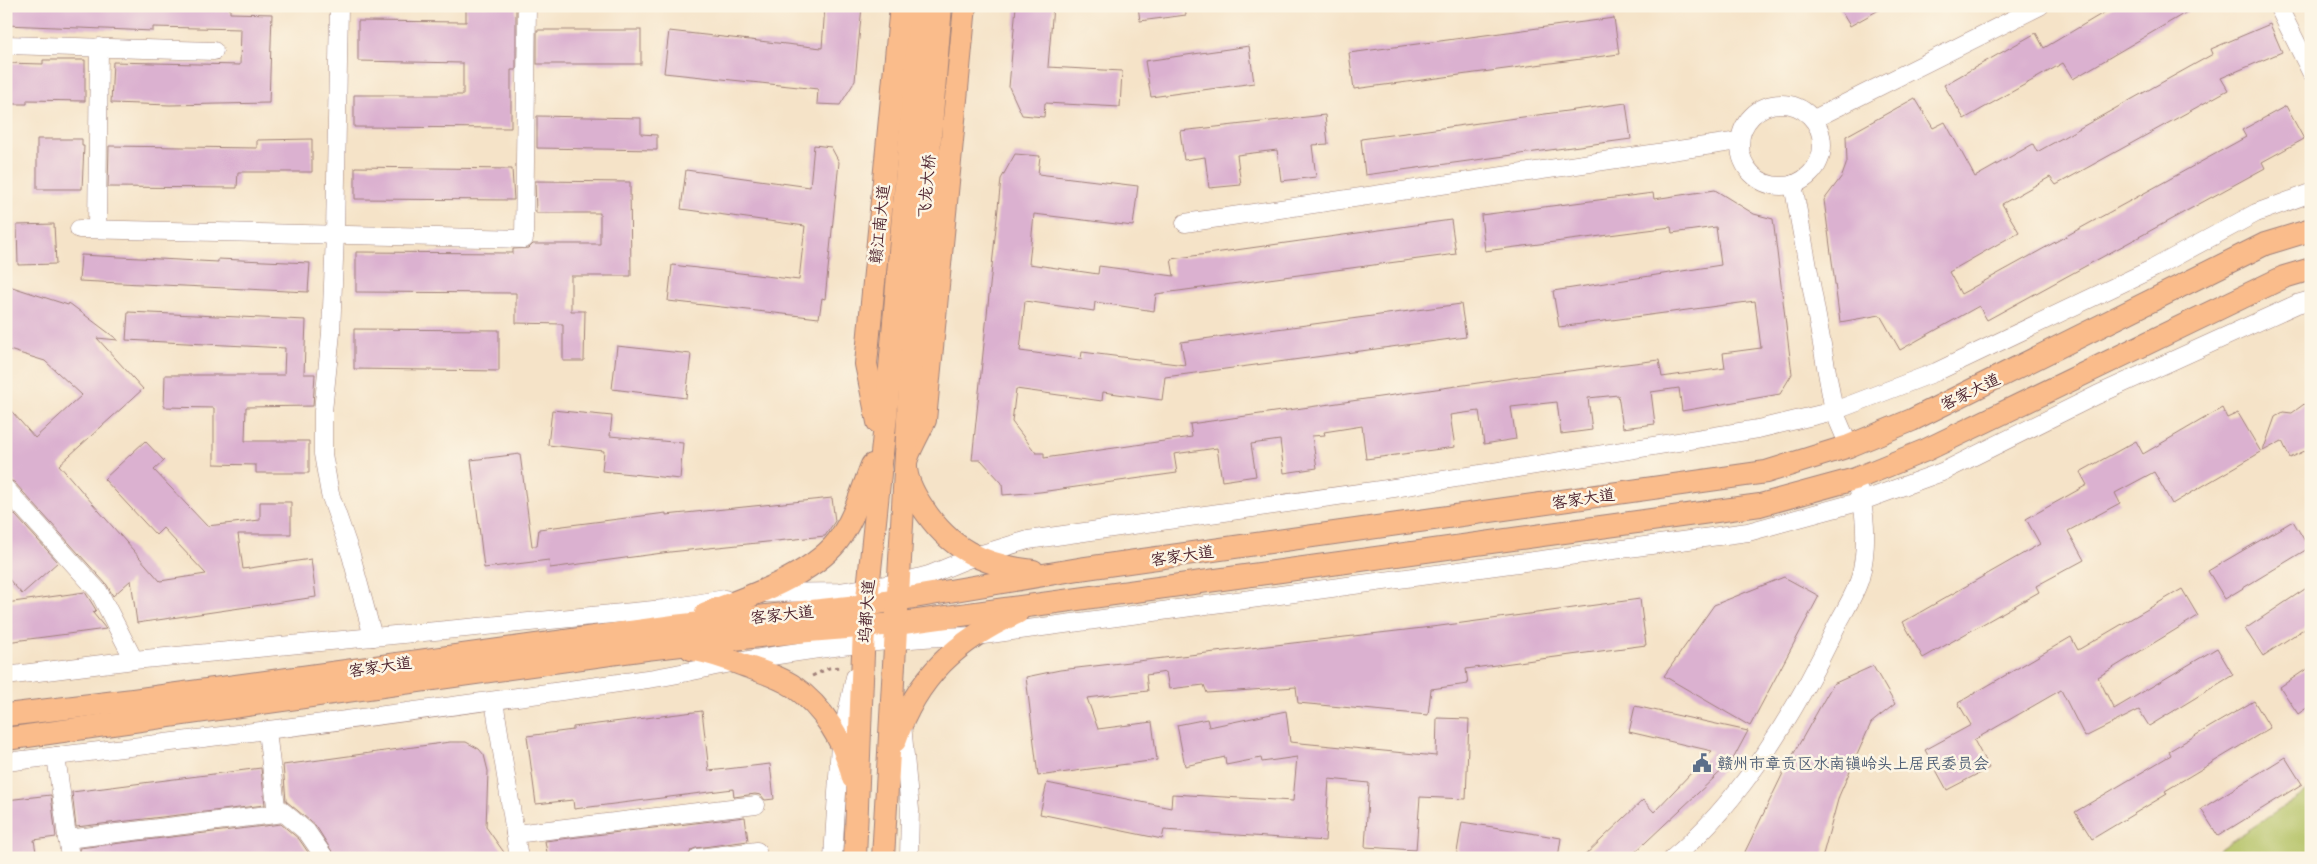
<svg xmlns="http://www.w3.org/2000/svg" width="2317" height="864" font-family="'Playpen Sans','LXGW WenKai TC',sans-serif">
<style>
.green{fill:#b2c164;stroke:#7e7048}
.building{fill:#dbb1d0}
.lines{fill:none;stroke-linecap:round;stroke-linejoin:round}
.minor-casing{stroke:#a0817a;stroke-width:19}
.major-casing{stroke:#a0817a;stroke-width:24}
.path{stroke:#a0817a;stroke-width:3;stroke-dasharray:4 4;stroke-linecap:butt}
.minor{stroke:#fff;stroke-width:18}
.major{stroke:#fabc8b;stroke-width:22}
.labels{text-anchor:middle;stroke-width:5;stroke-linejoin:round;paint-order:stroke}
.street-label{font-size:16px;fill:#4a1f2b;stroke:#fcf5e5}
.service-label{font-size:16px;fill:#4e5e75;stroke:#fcf5e5;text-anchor:start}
</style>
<rect width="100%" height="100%" fill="#fcf5e5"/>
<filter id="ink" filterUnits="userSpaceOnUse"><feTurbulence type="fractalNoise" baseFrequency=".02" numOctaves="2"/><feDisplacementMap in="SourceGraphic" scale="10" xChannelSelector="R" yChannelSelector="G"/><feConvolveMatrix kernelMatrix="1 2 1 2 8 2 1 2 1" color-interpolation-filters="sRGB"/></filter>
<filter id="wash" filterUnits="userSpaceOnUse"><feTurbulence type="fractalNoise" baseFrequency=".0096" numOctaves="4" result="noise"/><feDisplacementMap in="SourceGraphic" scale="20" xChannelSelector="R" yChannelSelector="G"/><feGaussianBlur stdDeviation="1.12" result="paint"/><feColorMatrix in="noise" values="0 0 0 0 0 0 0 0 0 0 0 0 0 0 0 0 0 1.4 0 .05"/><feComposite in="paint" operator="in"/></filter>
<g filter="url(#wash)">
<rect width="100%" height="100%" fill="#f5e3c8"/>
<polygon class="green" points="2311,789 2311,858 2213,858 2221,848"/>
<g id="blocks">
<g class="building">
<polygon points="6,6 230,6 230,13 272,14 269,103 170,105 111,103 113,62 240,65 241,29 153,27 153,31 6,25"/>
<polygon points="466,6 516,6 516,70 511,70 511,128 354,127 354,95 463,95 463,63 358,61 358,21 466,22"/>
<polygon points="825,6 862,6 855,81 840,105 817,104 818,89 664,73 669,31 822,48"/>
<polygon points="1016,6 1053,6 1048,67 1122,71 1120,107 1045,103 1044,117 1022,115 1009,87"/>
<polygon points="1138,6 1185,6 1186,15 1140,21"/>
<polygon points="1838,6 1886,6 1850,26"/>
<polygon points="2115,6 2197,6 2073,79 2063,63 1964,119 1944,85 2036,33 2044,48"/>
<polygon points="1614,18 1619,54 1354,89 1349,53"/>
<polygon points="2270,24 2282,52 2221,78 2228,90 2056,185 2050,177 2002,204 2019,232 1949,272 1961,294 2246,137 2242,130 2286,106 2304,139 2262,162 2265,168 1987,320 1979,306 1900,350 1880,315 1840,322 1824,200 1842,176 1847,162 1846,136 1915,98 1933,128 1945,122 1975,177 2033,144 2037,152 2213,54 2211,49"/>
<rect x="537" y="30" width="104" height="34"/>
<polygon points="1249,46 1254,83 1151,97 1145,61"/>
<polygon points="43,60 85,60 85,101 27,100 27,104 6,104 6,63 43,64"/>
<polygon points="1626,103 1631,139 1365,175 1361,139"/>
<polygon points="1325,115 1328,144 1312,145 1316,177 1281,181 1277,150 1237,155 1241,185 1209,188 1205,157 1184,160 1180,131"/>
<polygon points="537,116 641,118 641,134 657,135 657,150 537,148"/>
<polygon points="37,139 82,139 82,146 84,146 82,189 37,189"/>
<polygon points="312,139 312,172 238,172 237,188 108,187 109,146 257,148 257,140"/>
<polygon points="814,145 831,147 839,162 825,299 822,298 819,318 668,301 672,265 799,280 805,226 681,209 686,170 810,187"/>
<polygon points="1015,154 1040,156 1038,174 1138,186 1133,226 1034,214 1029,264 1098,274 1099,266 1174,276 1171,259 1451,220 1456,254 1156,294 1154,311 1095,302 1094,311 1025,301 1020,351 1081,359 1082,352 1185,365 1181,342 1461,304 1466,337 1165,377 1162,400 1103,392 1102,401 1016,389 1012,422 1036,453 1044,453 1044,458 1192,437 1190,424 1520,377 1659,360 1662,377 1725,368 1723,353 1761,348 1755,301 1559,327 1553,291 1721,265 1716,227 1672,233 1671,227 1485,251 1481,215 1653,193 1654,199 1715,190 1754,214 1773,219 1792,374 1780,394 1682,411 1679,388 1651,392 1655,424 1623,428 1618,395 1588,398 1592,430 1561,434 1557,402 1511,407 1516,439 1484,444 1479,411 1450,415 1455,447 1366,459 1362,426 1324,432 1325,435 1312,436 1317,468 1284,473 1280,440 1251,444 1256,476 1222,481 1217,448 1174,454 1177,473 1040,492 1003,495 1002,483 981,460 972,460 1001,179"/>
<polygon points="355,167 512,169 514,200 355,199"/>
<polygon points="535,181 630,182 631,276 571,276 571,311 585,311 584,361 563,361 563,324 516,323 516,293 356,292 356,252 513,253 513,249 529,248 533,244 600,244 600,213 536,213"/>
<polygon points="54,224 56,264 18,265 17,225"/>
<polygon points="81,255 218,262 218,259 310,263 308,292 79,281"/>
<polygon points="6,285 68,305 69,303 118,340 97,338 143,389 59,465 160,581 206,574 163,528 156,535 104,479 145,441 164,461 154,470 207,526 260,520 260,502 291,502 291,534 238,534 243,569 311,559 316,597 137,623 131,580 113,596 107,585 14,482 6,479 6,405 35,438 82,395 45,361 6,349"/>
<polygon points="128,312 306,320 304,374 315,374 313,406 246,407 245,441 309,441 309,473 256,473 256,465 214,464 214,408 164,407 165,375 284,375 285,348 126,340"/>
<polygon points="354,329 499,330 499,371 354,369"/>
<polygon points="617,346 691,354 686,398 612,389"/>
<polygon points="2311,399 2311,448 2290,458 2282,441 2263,451 2275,417 2283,412 2292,413"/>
<polygon points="2222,408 2227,418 2238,413 2261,452 2172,504 2154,472 2115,493 2120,503 2068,531 2084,560 2036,586 2039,592 1923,658 1903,622 2040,544 2026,519 2087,485 2080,472 2136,441 2143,454"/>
<polygon points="552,410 612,416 610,436 683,443 680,479 602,471 604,451 548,445"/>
<polygon points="520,454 532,546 537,546 539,529 666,513 666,515 832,498 835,521 825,536 670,552 550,568 549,560 484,568 471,460"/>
<polygon points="6,505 58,562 22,594 6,576"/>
<polygon points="2293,521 2309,548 2225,599 2208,571"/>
<polygon points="1784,577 1819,596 1750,726 1664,676 1714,605"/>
<polygon points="2311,585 2311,624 2263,656 2245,629"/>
<polygon points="2182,589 2198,616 2098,677 2114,709 2217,648 2233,675 2149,726 2139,710 2085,737 2061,690 1974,740 1989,768 1947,790 1925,750 1971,725 1958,703 2071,637 2078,650"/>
<polygon points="85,592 96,610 93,613 106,629 6,642 6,603"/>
<polygon points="1640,599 1646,645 1466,669 1468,684 1431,689 1428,715 1298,703 1296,687 1207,693 1204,685 1169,689 1166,672 1146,675 1148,691 1087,698 1098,729 1152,722 1157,760 1038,776 1026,677 1060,670 1440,626"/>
<polygon points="1873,666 1895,704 1871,723 1839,796 1822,858 1742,858 1785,769 1833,684"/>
<polygon points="2311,666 2311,705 2298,714 2280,687"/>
<polygon points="2254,701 2270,728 2165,791 2167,794 2092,839 2075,812 2171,755 2169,751"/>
<polygon points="1635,706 1748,731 1732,761 1629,858 1582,858 1643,800 1654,812 1712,751 1629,732"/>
<polygon points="702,711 709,771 770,764 774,799 765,800 761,795 755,794 734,797 733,789 574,809 573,800 536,804 527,736 573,730 573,727"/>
<polygon points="1286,711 1290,742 1436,756 1437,718 1469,719 1466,799 1420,797 1416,850 1365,847 1369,783 1329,779 1325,841 1164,830 1162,839 1040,814 1047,783 1171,808 1172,794 1293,801 1297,757 1262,762 1261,758 1226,765 1225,757 1185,766 1177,725 1207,719 1209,727"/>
<polygon points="450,742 466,742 479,749 484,755 488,771 486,827 508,858 336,858 316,826 286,801 283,765"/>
<polygon points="2285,757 2302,784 2218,836 2201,809"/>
<polygon points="261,768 265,805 76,827 72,792"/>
<polygon points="51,795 56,837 34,840 37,858 6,858 6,800"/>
<polygon points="745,817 748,841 696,848 691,850 688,858 670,858 670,853 632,858 548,858 545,841"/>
<polygon points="1462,822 1561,838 1558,858 1456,858"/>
<polygon points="281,824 299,839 312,858 80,858 79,848"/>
</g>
</g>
</g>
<g filter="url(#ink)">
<use href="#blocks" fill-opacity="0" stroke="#a0817a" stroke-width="1"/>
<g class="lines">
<g class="minor-casing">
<g id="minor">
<polyline points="339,6 335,235 331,333 323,411 323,454 330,494 351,555 373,637"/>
<polyline points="2278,6 2311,72"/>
<polyline points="6,45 214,51"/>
<circle cx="1781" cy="145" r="41"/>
<polyline points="1814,119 2040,6"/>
<polyline points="1793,184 1834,411 1849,446"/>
<polyline points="1185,223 1739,141"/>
<polyline points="79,229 524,239 527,6"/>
<polyline points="97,229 99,47"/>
<polyline points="6,489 99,592 134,660"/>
<polyline points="763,593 840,592 899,583 929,575 975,556 1028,540 1394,488 1758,429 1834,411 1936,372 2154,268 2256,213 2311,193"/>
<polyline points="6,676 134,660 664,609 725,599"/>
<polyline points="494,701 519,858"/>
<polyline points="902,724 910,810 909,858"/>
<polyline points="267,731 276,806 307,832 325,858"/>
<polyline points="56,756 70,858"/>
<path d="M6,762C218,737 429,710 640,680C673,676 704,668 737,662C816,648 895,637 976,636L1748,532L1862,501L1942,472L2097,395L2297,304L2311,300"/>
<polyline points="515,834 756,805"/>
<polyline points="67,839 284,813"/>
<polyline points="698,858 757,851"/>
<polyline points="833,858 840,744 855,677"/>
<path d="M1673,858C1742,800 1797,710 1835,629C1843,613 1855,595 1860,578C1867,551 1867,517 1859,491"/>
</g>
</g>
<g class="major-casing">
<g id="major">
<path d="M965,6L925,420C921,430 905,456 906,466C906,480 914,494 921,505C949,549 982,565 1033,571"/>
<polyline points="878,422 866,364 901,6"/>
<path d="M706,613C746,598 810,576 837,542C854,520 862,490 872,465"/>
<path d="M691,649C710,653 726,658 743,665C760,671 778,676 793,686C823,707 845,742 853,778"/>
<polyline points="6,715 133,700 674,626 867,605 1079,569 1766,472 1849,446 1912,420 2265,244 2311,230"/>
<polyline points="6,739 646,649 796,632 896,624 1760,505 1855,479 1926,450 2284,277 2311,269"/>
<path d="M895,741C917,677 957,640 1017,613"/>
<polyline points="855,858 864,628 886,415 921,6"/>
<polyline points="883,858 911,366 941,6"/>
</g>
</g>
<polyline class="path" points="812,676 829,668 841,667"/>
<use href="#minor" class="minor"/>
<use href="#major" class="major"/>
</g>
</g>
<defs>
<g id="civic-bare" transform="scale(1.5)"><path d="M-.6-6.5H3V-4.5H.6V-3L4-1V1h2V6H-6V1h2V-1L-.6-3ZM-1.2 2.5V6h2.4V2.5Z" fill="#5c6f8a" stroke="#fcf5e5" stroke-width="2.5" paint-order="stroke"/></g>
</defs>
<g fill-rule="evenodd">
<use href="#civic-bare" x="1702" y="763"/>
</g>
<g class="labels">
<g class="street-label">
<text transform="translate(926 186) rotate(-85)" y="6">飞龙大桥</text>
<text transform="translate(879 224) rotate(-84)" y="6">赣江南大道</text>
<text transform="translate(1970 391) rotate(-26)" y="6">客家大道</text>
<text transform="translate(1583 498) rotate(-8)" y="6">客家大道</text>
<text transform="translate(1182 555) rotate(-8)" y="6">客家大道</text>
<text transform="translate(866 611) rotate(-86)" y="6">坞都大道</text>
<text transform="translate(782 614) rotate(-6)" y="6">客家大道</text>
<text transform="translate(380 666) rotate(-8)" y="6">客家大道</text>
</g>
<g class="service-label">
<text x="1717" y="769">赣州市章贡区水南镇岭头上居民委员会</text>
</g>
</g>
<rect width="2317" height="864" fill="none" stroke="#fcf5e5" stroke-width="25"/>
</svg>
